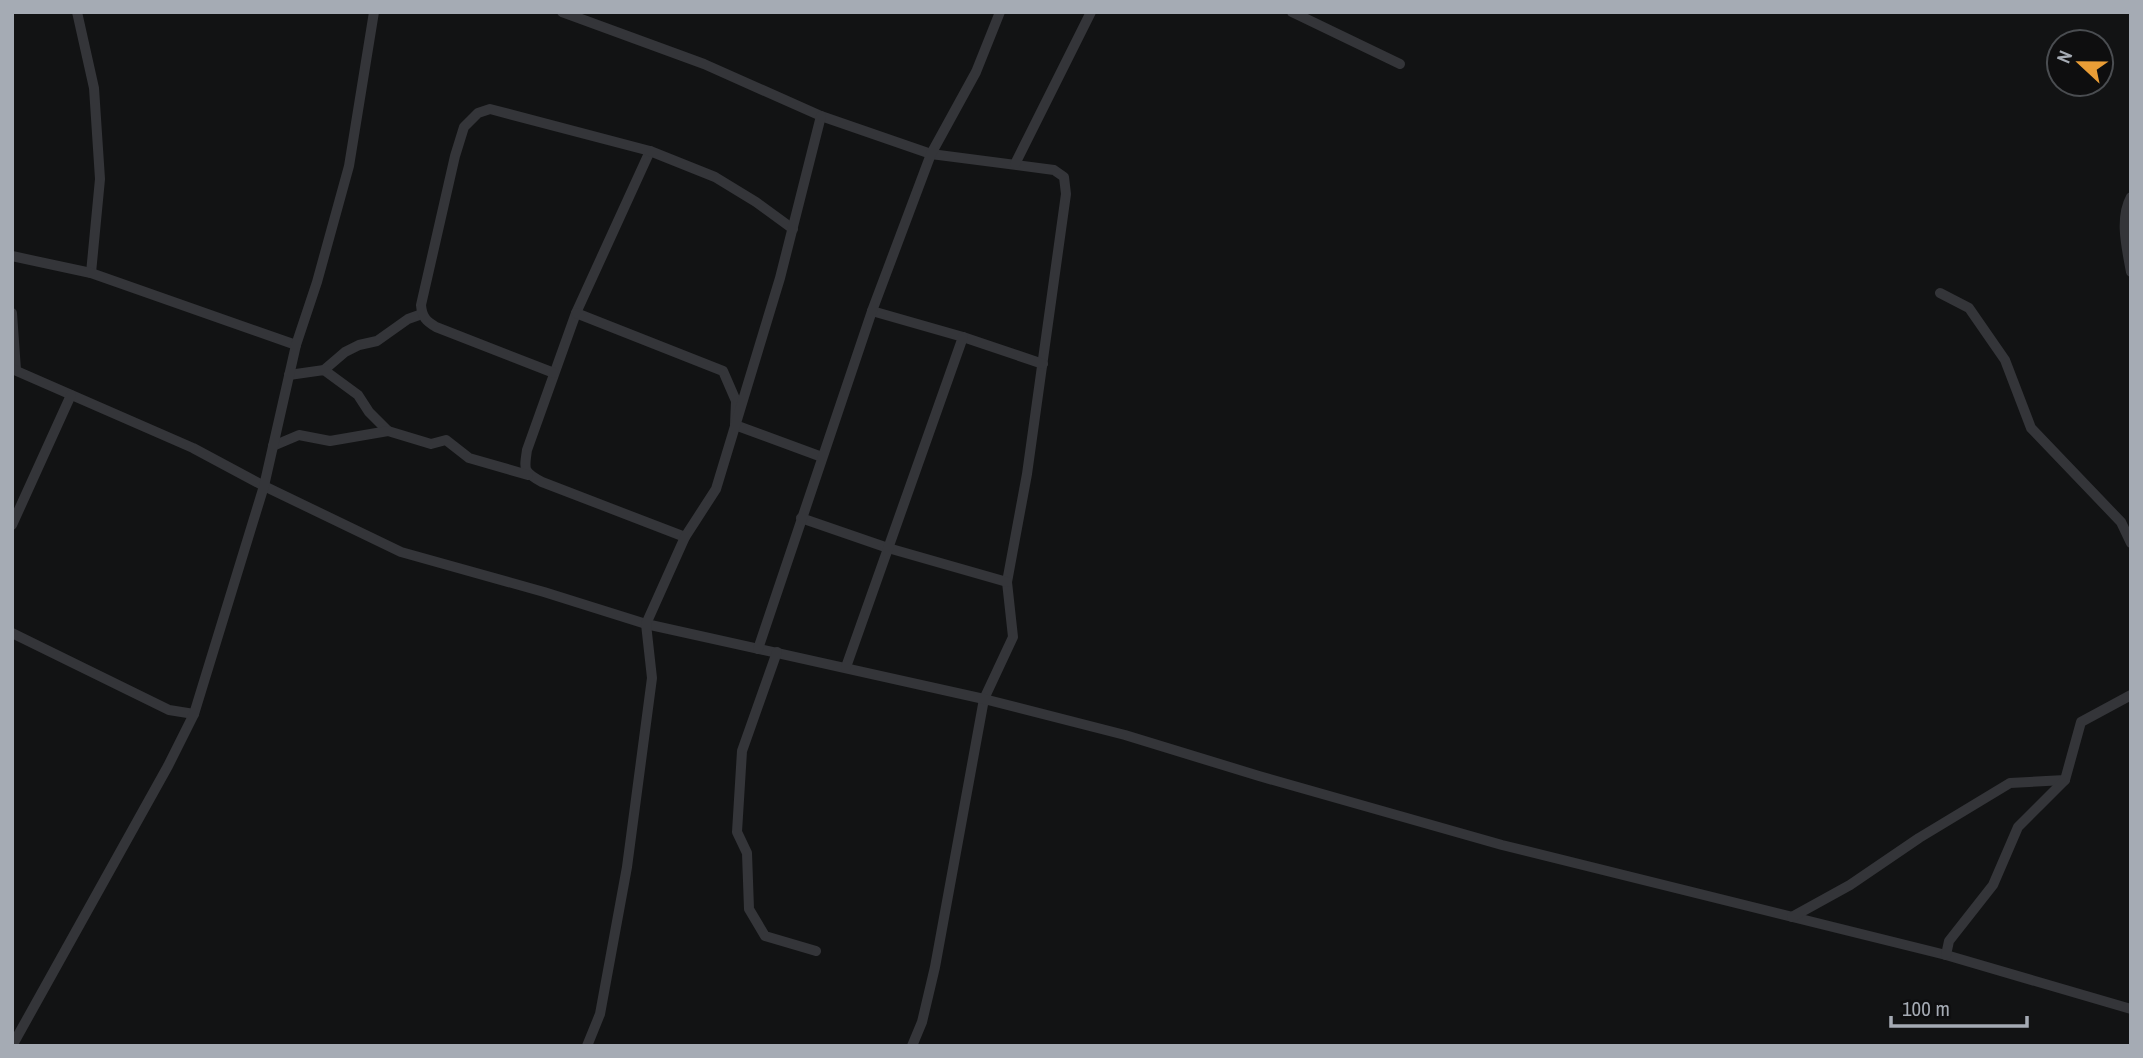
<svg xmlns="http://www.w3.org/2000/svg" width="2143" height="1058" font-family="'Archivo Narrow',sans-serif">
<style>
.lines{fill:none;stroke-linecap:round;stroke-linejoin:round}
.minor{stroke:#343539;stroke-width:10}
</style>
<rect width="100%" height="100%" fill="#121314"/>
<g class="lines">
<g class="minor">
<polyline points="77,12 94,88 100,179 91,273"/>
<polyline points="562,12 704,64 821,116 931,154 1054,170 1064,177 1066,194 1027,474 1007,582 1013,637 984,699 935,967 922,1022 912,1046"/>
<polyline points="1292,12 1400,64"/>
<path d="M650,151L576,313L527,450C524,470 523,472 542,482L685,537"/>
<polyline points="1015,164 1091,12"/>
<path d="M2131,197C2119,219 2127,249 2131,272"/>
<polyline points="12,256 91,273 296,345"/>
<polyline points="1940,293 1969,308 2005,360 2031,428 2121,522 2131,543"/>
<polyline points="872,311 963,337 1043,364"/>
<polyline points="12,313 16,370"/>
<polyline points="576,313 723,371 736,401 735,425 822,457"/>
<polyline points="12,369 193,448 264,486 401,552 544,592 646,624 984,699 1125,735 1259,776 1502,845 1946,955 2131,1009"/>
<polyline points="324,370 345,352 359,345 377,341 408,319 422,314"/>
<path d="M554,373L436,327C426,321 422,317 421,305L455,156L464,127L478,113L490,109L650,151L715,177L756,202L793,229"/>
<polyline points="289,375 324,370 358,395 369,412 388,431"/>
<polyline points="273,446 299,435 330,441 388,431 431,444 446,440 469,458 528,475"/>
<polyline points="801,518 888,548 1007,582"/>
<polyline points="12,525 71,395"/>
<polyline points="12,633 169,710 194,714"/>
<polyline points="758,649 872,311 931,154 976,72 1000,12"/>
<polyline points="777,652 742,751 737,832 747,853 749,909 765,936 816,951"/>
<polyline points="846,667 963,337"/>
<polyline points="1792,917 1850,885 1919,838 2010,783 2065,780"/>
<polyline points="1946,955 1949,941 1993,885 2018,827 2065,780 2081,722 2131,695"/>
<polyline points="12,1046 168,766 194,714 264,486 296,345 317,282 349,166 374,12"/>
<polyline points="587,1046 600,1014 627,867 652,678 646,624 685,537 716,489 780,278 821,116"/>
</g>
</g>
<rect width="2143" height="1058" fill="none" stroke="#a5abb4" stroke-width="28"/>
<g transform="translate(2080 63) rotate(292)"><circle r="33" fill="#0e0e0f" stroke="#4a4d51" stroke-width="2"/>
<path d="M0-5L12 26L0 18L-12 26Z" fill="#e99d36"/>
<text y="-10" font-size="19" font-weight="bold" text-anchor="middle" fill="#a5abb4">N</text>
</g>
<path d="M1891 1016v10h136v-10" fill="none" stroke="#a5abb4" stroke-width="3.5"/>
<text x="1902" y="1016" font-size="21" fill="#a5abb4" stroke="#0e0e0f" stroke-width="5" paint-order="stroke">100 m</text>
</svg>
